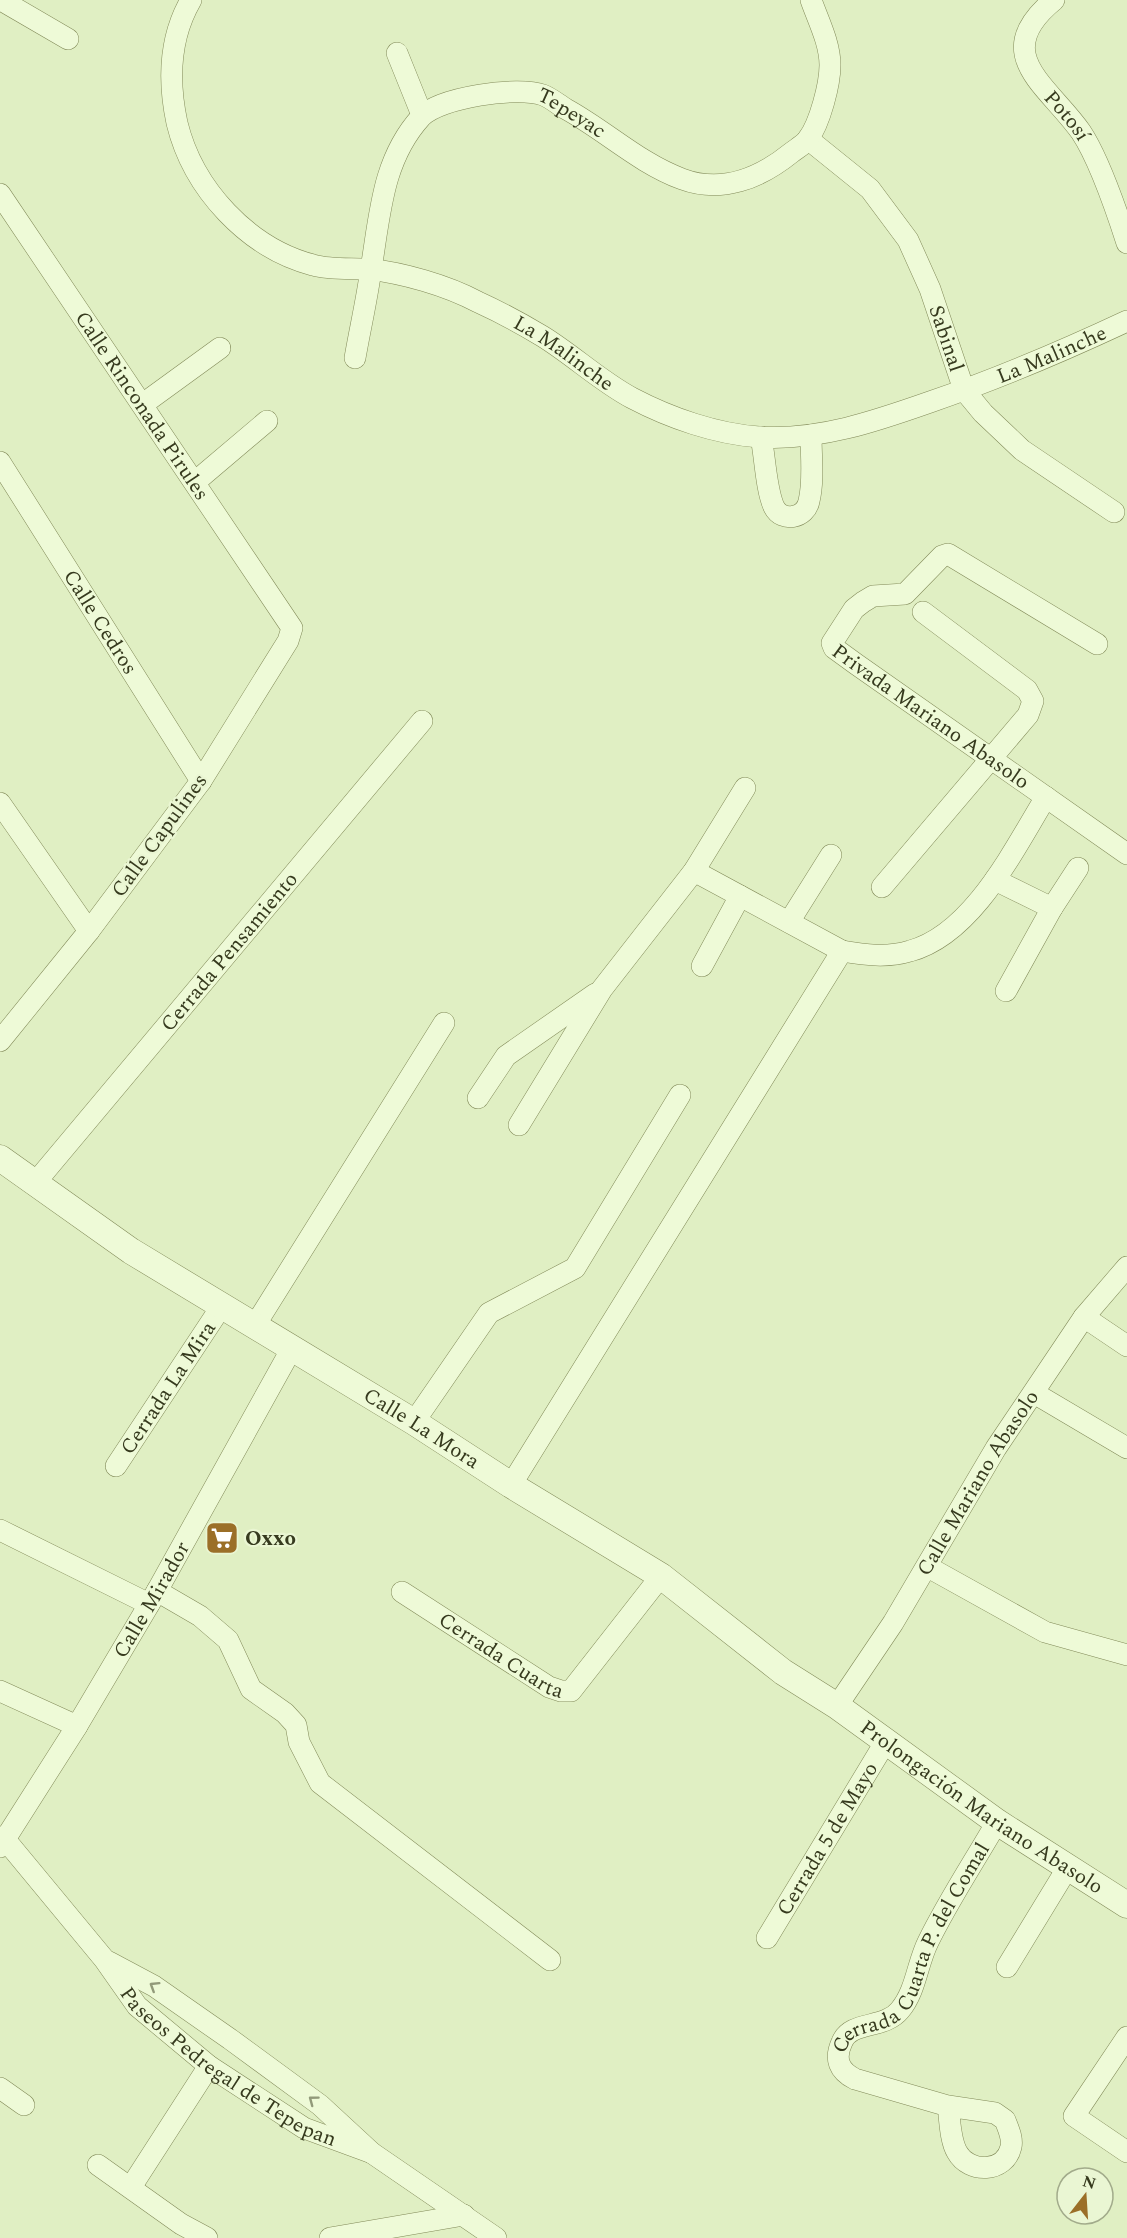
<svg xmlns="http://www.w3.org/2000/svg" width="1127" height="2238" font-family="Spectral,serif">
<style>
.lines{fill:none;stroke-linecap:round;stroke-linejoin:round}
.minor-casing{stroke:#828a59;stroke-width:22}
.tertiary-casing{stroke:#828a59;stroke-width:27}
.minor{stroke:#eefad7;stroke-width:21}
.tertiary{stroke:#eefad7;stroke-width:26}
.oneway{stroke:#929a7a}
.labels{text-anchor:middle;stroke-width:4.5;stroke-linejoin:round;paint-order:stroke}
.street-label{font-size:21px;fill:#363a1e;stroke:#eaf6d3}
.poi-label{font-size:21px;font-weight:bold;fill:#363a1e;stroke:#eaf6d3;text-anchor:start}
</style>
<rect width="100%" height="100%" fill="#e0efc3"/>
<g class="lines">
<g class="minor-casing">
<g id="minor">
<polyline points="1,0 68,39"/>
<path id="s1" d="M191,0C169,38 168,81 177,123C193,189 248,248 313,265C330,270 350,268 368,269C403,273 446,285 478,302C500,312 522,324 542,336C573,355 600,381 632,398C670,418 716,434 759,437C818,441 876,421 930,402C997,379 1063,351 1127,321"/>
<path id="s2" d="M1054,0C988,54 1048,85 1081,132C1099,159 1117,212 1127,243"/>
<polyline points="397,53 422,115"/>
<path id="s3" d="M808,139L870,189L908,240L930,289L964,390L983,413L1022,450L1114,512"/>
<path id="s4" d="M0,194L292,628L288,641L201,781L89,931L0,1041"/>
<path id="s5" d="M355,358C360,329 367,299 371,269C380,215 382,160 421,117C440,97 518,86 543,95C551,98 559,105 566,109C606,131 639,163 682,179C722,194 760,178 791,153C796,149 805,144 808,139C820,123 830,84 830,65C830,43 818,20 811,0"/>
<polyline points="143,404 220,348"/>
<path d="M761,437C765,456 766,490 774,507C782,523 806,518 809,501C814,481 811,456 811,435"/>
<path id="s6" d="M0,462L201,781"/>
<polyline points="195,482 267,421"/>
<path id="s7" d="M1097,644L948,554L942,556L905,594L873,596L863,602L854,609L832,643L834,648L856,664L1127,854"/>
<polyline points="0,803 89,931"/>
<polyline points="694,871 842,951"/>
<polyline points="995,880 1052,908 1006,991"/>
<polyline points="882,887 1028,715 1033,701 1027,690 923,612"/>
<polyline points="1052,908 1078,868"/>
<polyline points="789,922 831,855"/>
<polyline points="702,966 740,896"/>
<polyline points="478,1098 506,1056 595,994"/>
<polyline points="519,1125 602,989 694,871 745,788"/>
<path id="s8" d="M35,1183L422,721"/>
<polyline points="1084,1317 1127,1346"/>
<polyline points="254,1327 444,1023"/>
<polyline points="1034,1393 1127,1448"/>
<polyline points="414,1422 489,1313 575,1268 680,1095"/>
<path id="s9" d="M116,1466L221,1307"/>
<path d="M511,1485L842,951C865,955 887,958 910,951C973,934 1014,849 1046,797"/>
<polyline points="0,1530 149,1604"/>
<polyline points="928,1567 1045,1632 1127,1655"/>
<polyline points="157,1591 200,1616 228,1640 251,1689 285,1713 296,1725 299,1742 320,1783 550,1960"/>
<path id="s10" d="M402,1592L549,1687L561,1691H571L661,1576"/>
<polyline points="0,1691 77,1726"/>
<path id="s11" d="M837,1706L893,1623L996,1448L1084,1317L1127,1267"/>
<path id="s12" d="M0,1837L8,1843L104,1959L137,2006L209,2066L304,2128L372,2153"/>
<path id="s13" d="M0,1847L77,1726L157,1591L292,1348"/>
<path id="s14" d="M767,1938L886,1741"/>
<polyline points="109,1962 154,1986 230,2039 320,2105 372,2153 496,2238"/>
<polyline points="1007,1967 1068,1867"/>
<polyline points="1127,2037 1074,2116 1127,2152"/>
<polyline points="0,2088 24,2105"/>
<path id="s15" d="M948,2106C950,2120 950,2140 957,2152C969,2174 1005,2173 1011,2147C1013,2138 1008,2128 1005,2120L995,2113L948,2106L855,2079C839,2071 834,2059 842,2042C851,2020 884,2030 900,2010C916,1991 917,1964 928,1942C948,1901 974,1862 997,1822"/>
<polyline points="98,2165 181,2224 207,2238"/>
<polyline points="131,2187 209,2066"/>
<polyline points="330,2238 464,2215"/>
</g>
</g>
<g class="tertiary-casing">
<g id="tertiary">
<path id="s16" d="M0,1158L131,1251L414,1422L511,1485L661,1576L783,1672L837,1706L997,1822L1127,1905"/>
</g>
</g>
<use href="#minor" class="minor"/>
<use href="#tertiary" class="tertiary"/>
</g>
<defs><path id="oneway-chevron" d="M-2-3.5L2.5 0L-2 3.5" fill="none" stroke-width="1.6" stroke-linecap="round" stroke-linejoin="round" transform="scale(1.5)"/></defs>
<g class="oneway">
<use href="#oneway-chevron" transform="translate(154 1986) rotate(-148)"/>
<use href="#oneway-chevron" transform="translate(313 2100) rotate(-143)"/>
</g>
<defs>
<g id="supermarket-square" transform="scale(1.725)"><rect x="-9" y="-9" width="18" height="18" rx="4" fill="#9b6f28" stroke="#eaf6d3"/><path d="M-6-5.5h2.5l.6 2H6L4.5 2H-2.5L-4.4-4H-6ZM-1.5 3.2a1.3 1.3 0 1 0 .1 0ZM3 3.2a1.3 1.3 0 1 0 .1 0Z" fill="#fff"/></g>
</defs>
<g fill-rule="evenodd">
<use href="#supermarket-square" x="222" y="1538"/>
</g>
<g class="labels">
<g class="street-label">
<text dy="7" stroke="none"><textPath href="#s5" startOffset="414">Tepeyac</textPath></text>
<text dy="7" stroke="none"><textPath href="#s2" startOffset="140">Potosí</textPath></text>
<text dy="7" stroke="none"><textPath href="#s3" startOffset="249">Sabinal</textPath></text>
<text dy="7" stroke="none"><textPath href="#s1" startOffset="603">La Malinche</textPath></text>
<text dy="7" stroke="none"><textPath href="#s1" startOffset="1125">La Malinche</textPath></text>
<text dy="7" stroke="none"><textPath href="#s4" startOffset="255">Calle Rinconada Pirules</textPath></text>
<text dy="7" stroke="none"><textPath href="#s6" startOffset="189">Calle Cedros</textPath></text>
<text dy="7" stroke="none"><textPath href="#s7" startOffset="453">Privada Mariano Abasolo</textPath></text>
<text transform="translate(159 835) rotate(-54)" y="7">Calle Capulines</text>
<text dy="7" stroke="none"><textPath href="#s8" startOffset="302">Cerrada Pensamiento</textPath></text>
<text dy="7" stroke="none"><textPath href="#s9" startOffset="94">Cerrada La Mira</textPath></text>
<text dy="7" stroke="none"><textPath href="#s16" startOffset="501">Calle La Mora</textPath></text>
<text dy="7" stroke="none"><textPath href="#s11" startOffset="264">Calle Mariano Abasolo</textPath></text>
<text dy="7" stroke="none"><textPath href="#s13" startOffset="290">Calle Mirador</textPath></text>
<text dy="7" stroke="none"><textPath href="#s10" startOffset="118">Cerrada Cuarta</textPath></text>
<text dy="7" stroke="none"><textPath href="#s16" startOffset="1178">Prolongación Mariano Abasolo</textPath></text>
<text dy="7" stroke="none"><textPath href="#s14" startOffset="116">Cerrada 5 de Mayo</textPath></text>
<text dy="7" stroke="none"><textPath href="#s15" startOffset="468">Cerrada Cuarta P. del Comal</textPath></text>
<text dy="7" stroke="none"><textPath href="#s12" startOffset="328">Paseos Pedregal de Tepepan</textPath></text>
</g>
<g class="poi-label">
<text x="245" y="1545">Oxxo</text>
</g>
</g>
<g transform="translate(1085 2196) rotate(17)"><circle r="28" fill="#eaf6d3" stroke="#a2ab8b" stroke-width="1.5"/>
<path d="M0-4.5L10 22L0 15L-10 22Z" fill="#9b6f28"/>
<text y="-9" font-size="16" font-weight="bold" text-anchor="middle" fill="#363a1e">N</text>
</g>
</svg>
